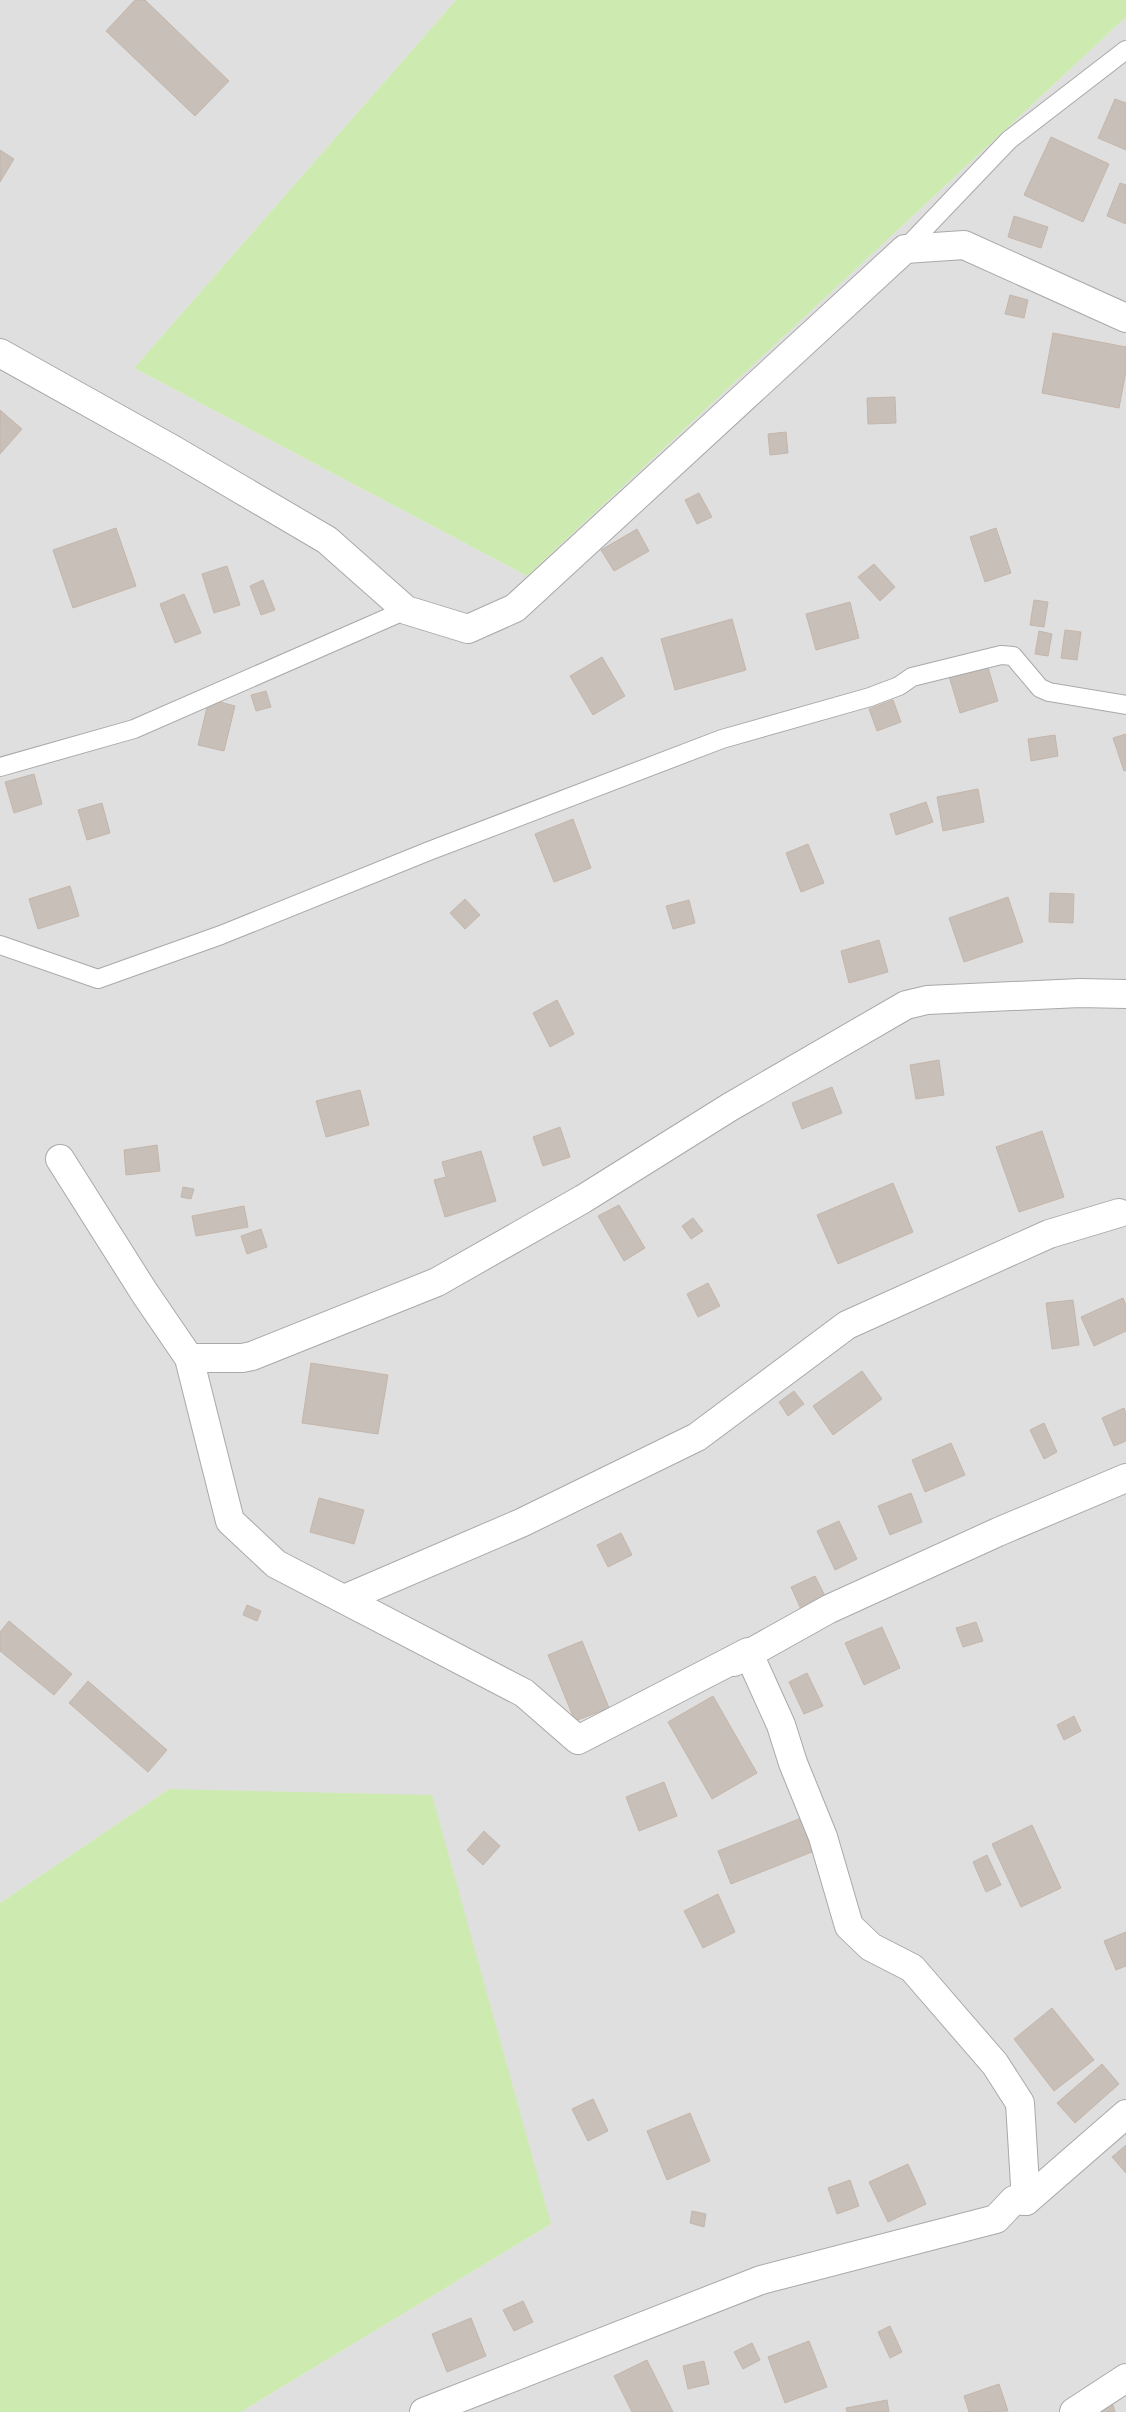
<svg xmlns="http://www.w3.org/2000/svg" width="1126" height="2412" font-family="'Varela Round',sans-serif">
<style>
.residential{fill:#e0dfdf}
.grass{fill:#cdebb0}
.building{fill:#c7bfb8;stroke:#c4b6ab}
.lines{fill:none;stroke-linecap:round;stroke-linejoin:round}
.lane-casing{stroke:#a9a9a9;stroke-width:20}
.street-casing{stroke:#a9a9a9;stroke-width:30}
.lane{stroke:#fff;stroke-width:18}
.street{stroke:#fff;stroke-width:28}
</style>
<rect width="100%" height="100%" fill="#f2efe9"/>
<polygon class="residential" points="0,0 456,0 134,368 527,576 1126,17 1126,2412 241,2412 551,2224 169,1789 0,1903"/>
<g class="grass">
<polygon points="456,0 1126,0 1126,17 527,576 134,368"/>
<polygon points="169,1789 432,1795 551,2224 241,2412 0,2412 0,1903"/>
</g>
<g class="building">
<polygon points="135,0 145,0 229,81 195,116 106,31"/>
<polygon points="1115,99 1126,103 1126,150 1098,138"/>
<polygon points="1051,137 1109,164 1083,222 1024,195"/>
<polygon points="0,150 14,159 0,182"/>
<polygon points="1120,183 1126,185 1126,224 1107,216"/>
<polygon points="1014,216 1048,227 1041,248 1008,237"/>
<polygon points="1010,295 1028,300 1024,318 1005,314"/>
<polygon points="1053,333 1126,347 1126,371 1119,408 1042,393"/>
<polygon points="895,397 896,423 868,424 867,398"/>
<polygon points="0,410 22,429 0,454"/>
<polygon points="786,432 788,453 770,455 768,434"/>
<polygon points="699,493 712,517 697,524 685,500"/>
<polygon points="116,528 136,586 73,608 53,550"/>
<polygon points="996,528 1011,573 985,582 970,537"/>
<polygon points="637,529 649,551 614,571 601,550"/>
<polygon points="874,564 895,587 880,601 858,577"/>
<polygon points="227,566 240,605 214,613 202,574"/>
<polygon points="263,580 275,610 261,615 250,586"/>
<polygon points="184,594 201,633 175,643 160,604"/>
<polygon points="1034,600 1048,602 1044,627 1030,625"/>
<polygon points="850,602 859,638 816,650 806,614"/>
<polygon points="732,619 746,670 675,690 661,639"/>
<polygon points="1065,630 1081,632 1077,660 1061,658"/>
<polygon points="1039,631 1052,634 1048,656 1035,654"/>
<polygon points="602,657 625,696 593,715 570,676"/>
<polygon points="987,664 998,701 960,713 949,676"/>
<polygon points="266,691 271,707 256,711 251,695"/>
<polygon points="209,699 235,706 224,751 198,745"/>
<polygon points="893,700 901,722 877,731 869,709"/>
<polygon points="1126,734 1126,770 1124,771 1113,738"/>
<polygon points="1055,735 1058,756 1031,761 1028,739"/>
<polygon points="34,774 42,804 14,813 5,782"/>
<polygon points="978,789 984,822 943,831 937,797"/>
<polygon points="926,802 933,822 896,835 890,814"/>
<polygon points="102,803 110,833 87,840 78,810"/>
<polygon points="573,819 591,868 554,882 535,834"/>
<polygon points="808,844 824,883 801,892 786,853"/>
<polygon points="70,886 79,916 38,929 29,899"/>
<polygon points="1050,893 1074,894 1073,923 1049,922"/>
<polygon points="1008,897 1023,942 964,962 949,918"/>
<polygon points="465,899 480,915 465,929 450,913"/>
<polygon points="689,900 695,923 673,929 666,906"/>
<polygon points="879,940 888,972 849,983 841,951"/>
<polygon points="557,1000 574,1034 550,1047 533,1013"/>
<polygon points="939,1060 944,1095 916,1099 910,1065"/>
<polygon points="832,1087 842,1113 802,1129 792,1103"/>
<polygon points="360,1090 369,1125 326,1137 316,1101"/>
<polygon points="560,1127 570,1157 543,1166 533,1137"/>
<polygon points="1042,1131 1064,1197 1019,1212 996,1147"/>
<polygon points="157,1145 160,1171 126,1175 124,1150"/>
<polygon points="481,1151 496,1201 445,1217 434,1180 446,1177 442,1162"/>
<polygon points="893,1183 913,1232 838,1264 817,1215"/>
<polygon points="183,1187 194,1189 191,1199 181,1197"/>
<polygon points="619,1205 645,1248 624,1261 598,1216"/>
<polygon points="244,1206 248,1227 196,1236 192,1216"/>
<polygon points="693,1218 703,1231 691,1239 682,1226"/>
<polygon points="261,1229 267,1247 247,1254 241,1236"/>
<polygon points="708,1283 720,1306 698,1317 687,1294"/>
<polygon points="1123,1298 1126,1305 1126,1331 1094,1346 1081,1317"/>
<polygon points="1073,1300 1079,1345 1052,1349 1046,1303"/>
<polygon points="311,1363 388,1375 378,1434 302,1423"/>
<polygon points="862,1371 882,1399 833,1435 813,1406"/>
<polygon points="794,1391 804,1404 788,1416 779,1402"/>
<polygon points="1124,1408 1126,1413 1126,1441 1114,1446 1102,1418"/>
<polygon points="1044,1423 1057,1452 1044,1459 1030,1430"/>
<polygon points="951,1443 965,1475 925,1492 912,1460"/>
<polygon points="911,1493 922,1522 890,1535 878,1506"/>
<polygon points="319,1498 364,1510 354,1544 310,1532"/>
<polygon points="839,1521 857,1559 835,1570 817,1531"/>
<polygon points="621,1533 632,1555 608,1567 597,1545"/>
<polygon points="815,1576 830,1606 805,1618 791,1587"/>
<polygon points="247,1605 261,1611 257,1621 243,1615"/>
<polygon points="9,1621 72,1674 54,1695 0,1651 0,1632"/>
<polygon points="976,1622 983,1641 963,1647 956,1628"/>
<polygon points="882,1627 900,1668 864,1685 845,1643"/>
<polygon points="582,1641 609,1708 575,1721 548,1655"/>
<polygon points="807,1673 823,1706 804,1714 789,1682"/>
<polygon points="88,1681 167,1750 148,1772 69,1703"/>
<polygon points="713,1696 757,1773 712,1799 668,1722"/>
<polygon points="1074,1716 1081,1731 1064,1740 1057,1725"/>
<polygon points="664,1782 677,1816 639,1831 626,1797"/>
<polygon points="809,1815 822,1848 731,1884 718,1851"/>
<polygon points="1032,1825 1061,1888 1021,1907 992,1844"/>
<polygon points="484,1831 500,1846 483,1865 467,1850"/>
<polygon points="987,1855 1001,1885 986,1892 973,1862"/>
<polygon points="718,1894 735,1932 703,1948 684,1911"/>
<polygon points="1126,1932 1126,1966 1116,1970 1104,1941"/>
<polygon points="1052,2008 1094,2060 1054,2091 1014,2039"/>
<polygon points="1102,2064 1119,2084 1075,2123 1057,2103"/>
<polygon points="593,2099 608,2131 588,2141 572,2109"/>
<polygon points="690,2113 710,2161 667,2180 647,2131"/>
<polygon points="1126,2145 1126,2173 1112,2157"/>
<polygon points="908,2164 926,2204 888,2222 869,2182"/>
<polygon points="850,2180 859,2206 837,2214 828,2188"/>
<polygon points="692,2211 706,2214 704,2227 690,2223"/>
<polygon points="523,2301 533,2322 514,2331 503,2310"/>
<polygon points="471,2318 486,2356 447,2372 432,2334"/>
<polygon points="890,2326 902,2352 890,2358 878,2332"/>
<polygon points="809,2341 827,2387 785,2403 768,2357"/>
<polygon points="752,2343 760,2360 743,2369 734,2352"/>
<polygon points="647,2360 673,2412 632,2412 614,2376"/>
<polygon points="704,2361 709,2384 688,2389 683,2366"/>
<polygon points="999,2384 1008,2411 969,2412 964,2396"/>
<polygon points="887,2400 889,2412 847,2412 846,2408"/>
<polygon points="1113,2405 1115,2412 1090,2412"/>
</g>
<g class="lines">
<g class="lane-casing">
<g id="lane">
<polyline points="905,249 1009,140 1126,50"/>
<polyline points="0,767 134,729 406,610"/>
<polyline points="0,945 98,979 221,935 429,851 722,739 870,697 899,686 912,677 1001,655 1013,656 1040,688 1049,692 1126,705"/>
</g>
</g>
<g class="street-casing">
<g id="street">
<polyline points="0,353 172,449 327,540 406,610 468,629 515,608 905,249 964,245 1126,318"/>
<polyline points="60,1159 144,1292 189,1358 230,1521 276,1564 524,1693 578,1740 748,1652 781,1725 793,1763 823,1837 849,1926 871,1947 912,1968 995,2064 1020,2103 1026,2201"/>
<polyline points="189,1358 242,1358 252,1356 437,1282 583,1199 730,1107 906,1005 927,1000 1080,993 1126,994"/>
<polyline points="344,1599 521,1523 697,1437 847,1325 1049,1234 1119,1213"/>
<polyline points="734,1662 829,1609 998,1532 1126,1478"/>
<polyline points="424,2412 761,2280 996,2219 1014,2200 1026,2201 1126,2114"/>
<polyline points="1074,2412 1126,2378"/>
</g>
</g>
<use href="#lane" class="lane"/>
<use href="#street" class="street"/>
</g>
</svg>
